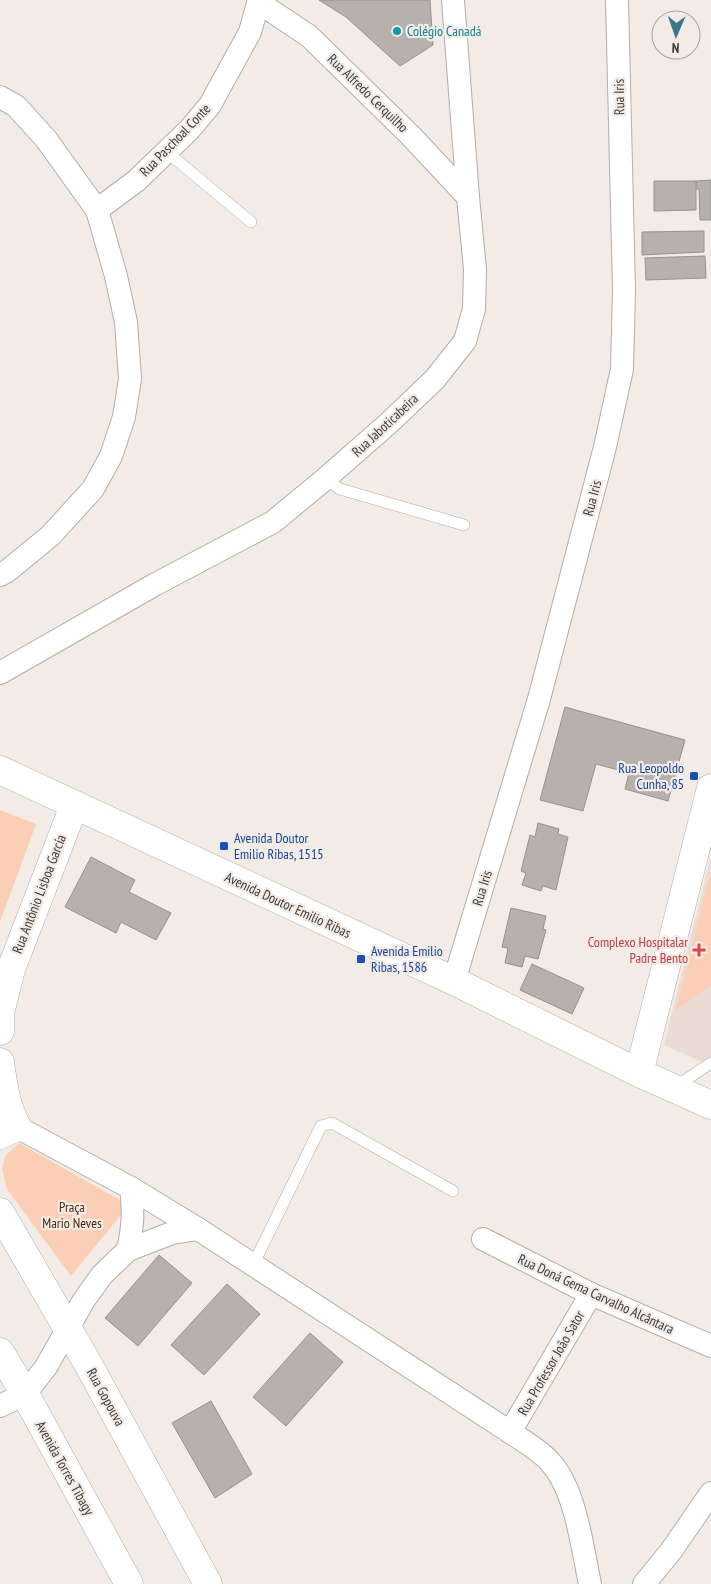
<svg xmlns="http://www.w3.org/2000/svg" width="711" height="1584" font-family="'PT Sans Narrow',sans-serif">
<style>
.built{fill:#eadbd4}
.green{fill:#facfb6}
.building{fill:#b6b1ab;stroke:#97928d}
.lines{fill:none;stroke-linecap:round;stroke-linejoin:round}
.lane-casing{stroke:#b4ada9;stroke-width:12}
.street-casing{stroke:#b4ada9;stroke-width:24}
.secondary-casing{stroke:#b4ada9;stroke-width:29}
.lane{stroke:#fff;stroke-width:11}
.street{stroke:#fff;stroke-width:22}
.secondary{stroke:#fff;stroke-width:28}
.culture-dot{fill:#0f9aa8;stroke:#f2ebe6;stroke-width:2}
.transit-dot{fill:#1a4fb4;stroke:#f2ebe6;stroke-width:2}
.health-dot{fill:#e0444e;stroke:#f2ebe6;stroke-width:2}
.labels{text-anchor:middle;stroke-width:4.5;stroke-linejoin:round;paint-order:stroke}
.culture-label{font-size:14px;fill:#0d838f;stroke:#f2ebe6;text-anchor:start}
.street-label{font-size:14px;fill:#3e3b3a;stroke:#f2ebe6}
.transit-label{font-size:14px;fill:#164399;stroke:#f2ebe6;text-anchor:start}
.health-label{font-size:14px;fill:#be3a42;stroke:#f2ebe6;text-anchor:end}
.park-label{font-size:14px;fill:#4e270c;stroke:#f2ebe6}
</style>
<rect width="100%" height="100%" fill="#f2ebe6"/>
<polygon class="built" points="711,856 711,1066 664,1045"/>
<g class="green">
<polygon points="0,810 36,824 0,922"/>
<polygon points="711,870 711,985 676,1010"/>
<polygon points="19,1143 129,1205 71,1276 7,1189 2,1169 6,1155"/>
</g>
<g class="building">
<polygon points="319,0 430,0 433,45 400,66 346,17"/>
<polygon points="711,180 711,220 700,220 699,189 696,189 696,181"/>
<polygon points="654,181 696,181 696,210 654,211"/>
<polygon points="704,231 704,252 642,255 642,232"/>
<polygon points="705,256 706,278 646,280 645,258"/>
<polygon points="565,707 685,740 668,801 625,789 629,773 596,764 583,811 540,800"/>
<polygon points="538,823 559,829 558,834 568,837 556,890 543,886 541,891 522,885 526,873 521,871 530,835 535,837"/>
<polygon points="91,857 135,880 129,892 171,913 156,940 121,922 116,933 65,907"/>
<polygon points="511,908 546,916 543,929 546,930 538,959 525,956 522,967 505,963 508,948 502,947"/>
<polygon points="532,964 584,988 572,1014 520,990"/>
<polygon points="159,1255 192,1283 138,1346 105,1318"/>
<polygon points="227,1284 260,1314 204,1375 171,1345"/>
<polygon points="310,1333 343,1362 286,1426 253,1397"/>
<polygon points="211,1401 252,1474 215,1498 172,1423"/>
</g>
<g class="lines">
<g class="lane-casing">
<g id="lane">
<polyline points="167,152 251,222"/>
<polyline points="325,479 340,489 464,525"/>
<polyline points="675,1087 711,1063"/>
<polyline points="253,1265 321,1126 332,1123 453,1191"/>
</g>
</g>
<g class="street-casing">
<g id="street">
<polyline points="258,2 309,36 411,136 468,197"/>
<polyline points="0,97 16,106 46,139 97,210 116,276 126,322 130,379 124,417 111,456 93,489 50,536 6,572 0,575"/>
<polyline points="97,210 136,181 189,130 210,105 250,32 259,0"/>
<polyline points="0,673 154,585 273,522 325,479 390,422 435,379 465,341 474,309 475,269 468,197 453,0"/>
<polyline points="454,981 539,699 605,447 622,369 624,290 617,0"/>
<path d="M17,1127L131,1188L198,1229L510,1432C523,1441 540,1450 550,1462C576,1490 582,1547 590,1584"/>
<polyline points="483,1239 591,1294 711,1346"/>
<path d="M128,1250C133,1228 134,1211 131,1188"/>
<polyline points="0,1406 25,1394 46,1367 84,1300 102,1275 128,1250 172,1233 198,1229"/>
<polyline points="510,1432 591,1294"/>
<polyline points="644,1584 671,1551 711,1493"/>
</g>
</g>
<g class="secondary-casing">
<g id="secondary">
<polyline points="0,770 454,981 639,1073 711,1105"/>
<polyline points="0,1031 0,1013 11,969 74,806"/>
<path d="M0,1062C3,1085 6,1106 17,1127L0,1135"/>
<polyline points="639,1073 711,788"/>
<polyline points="0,1212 87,1362 208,1584"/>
<polyline points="0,1352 25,1394 129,1584"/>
</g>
</g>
<use href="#lane" class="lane"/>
<use href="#street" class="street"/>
<use href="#secondary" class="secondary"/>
</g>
<circle class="culture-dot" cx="397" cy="31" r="5"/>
<g class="transit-dot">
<rect x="689" y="771" width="10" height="10" rx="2.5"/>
<rect x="219" y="841" width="10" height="10" rx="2.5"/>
<rect x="356" y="954" width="10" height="10" rx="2.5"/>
</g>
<path class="health-dot" d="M696.5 942.5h5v5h5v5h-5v5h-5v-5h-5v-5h5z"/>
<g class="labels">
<g class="culture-label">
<text x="407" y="36">Colégio Canadá</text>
</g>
<g class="street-label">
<text transform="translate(368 93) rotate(44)" y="5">Rua Alfredo Cerquilho</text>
<text transform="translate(619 97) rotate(-91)" y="5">Rua Iris</text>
<text transform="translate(175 140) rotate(-46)" y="5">Rua Paschoal Conte</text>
<text transform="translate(385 425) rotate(-43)" y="5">Rua Jaboticabeira</text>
<text transform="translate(592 498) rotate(-75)" y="5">Rua Iris</text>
<text transform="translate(482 888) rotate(-73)" y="5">Rua Iris</text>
<text transform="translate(39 894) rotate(-69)" y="5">Rua Antônio Lisboa García</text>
<text transform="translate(288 905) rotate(25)" y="5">Avenida Doutor Emilio Ribas</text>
<text transform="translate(596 1294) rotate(25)" y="5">Rua Doná Gema Carvalho Alcântara</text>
<text transform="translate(551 1363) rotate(-60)" y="5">Rua Professor João Sator</text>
<text transform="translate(106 1397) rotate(61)" y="5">Rua Gopouva</text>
<text transform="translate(65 1468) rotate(61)" y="5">Avenida Torres Tibagy</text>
</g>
<g class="transit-label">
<text x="684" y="773" text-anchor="end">Rua Leopoldo<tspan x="684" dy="16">Cunha, 85</tspan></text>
<text x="234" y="843">Avenida Doutor<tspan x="234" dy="16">Emilio Ribas, 1515</tspan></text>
<text x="371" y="956">Avenida Emilio<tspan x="371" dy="16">Ribas, 1586</tspan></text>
</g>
<g class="health-label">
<text x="688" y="947">Complexo Hospitalar<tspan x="688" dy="16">Padre Bento</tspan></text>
</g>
<g class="park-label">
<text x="72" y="1212">Praça<tspan x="72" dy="16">Mario Neves</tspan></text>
</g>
</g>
<g transform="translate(676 35) rotate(182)"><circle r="24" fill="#f2ebe6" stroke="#aaa5a1"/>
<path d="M0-4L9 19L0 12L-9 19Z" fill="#3b788f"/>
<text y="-8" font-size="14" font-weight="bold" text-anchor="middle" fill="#3e3b3a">N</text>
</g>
</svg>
